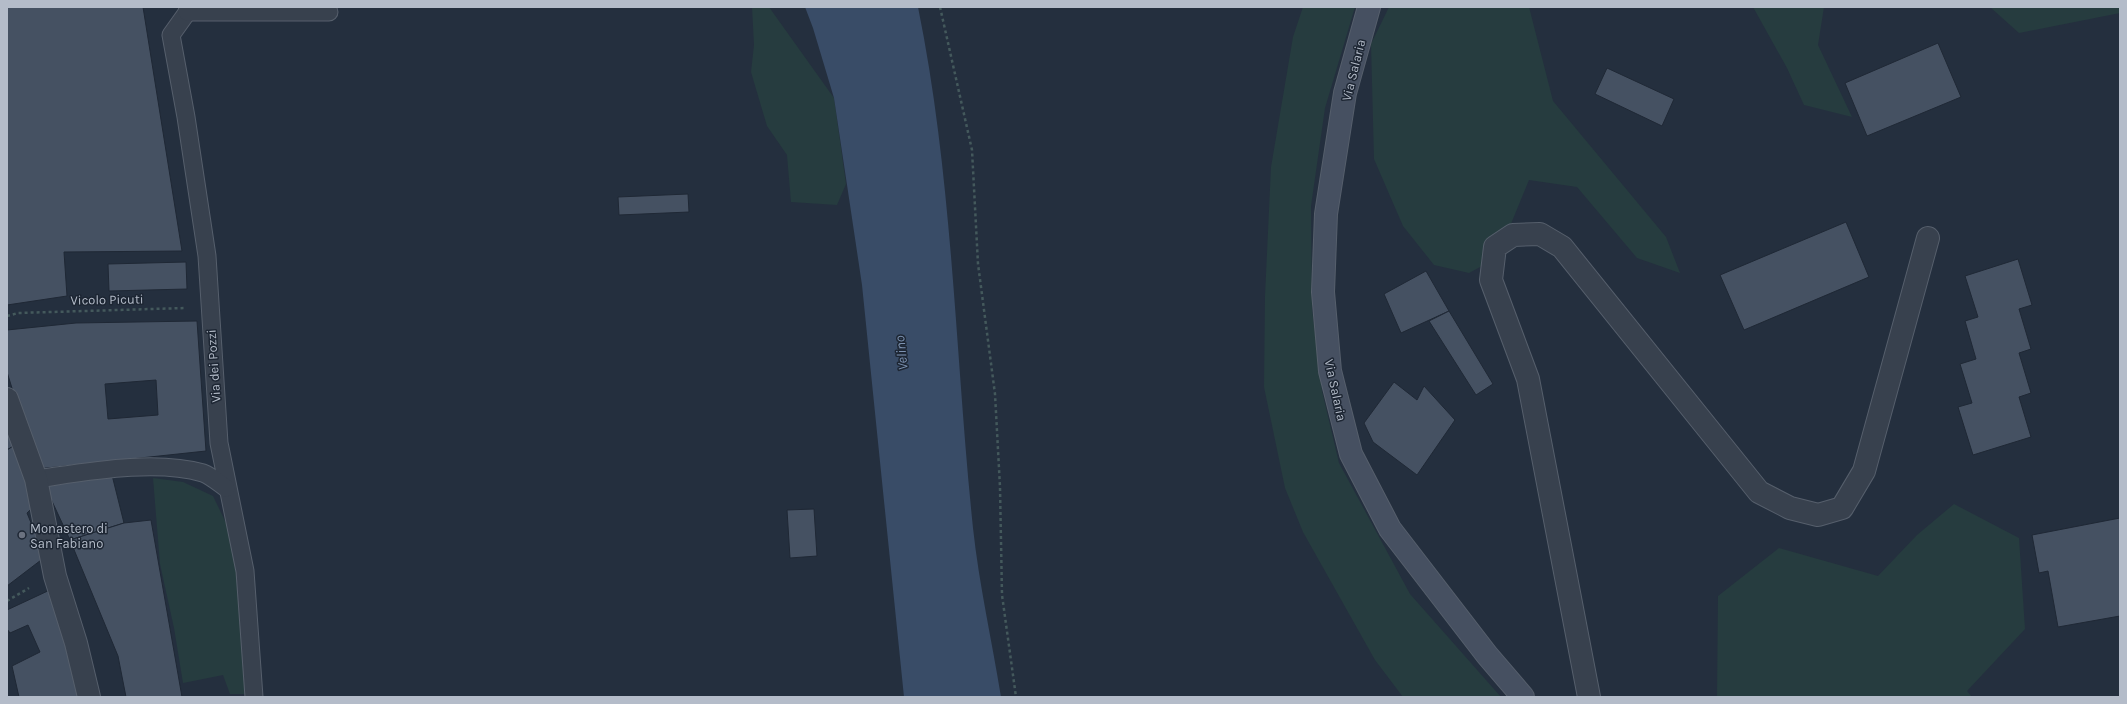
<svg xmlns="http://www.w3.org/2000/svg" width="2127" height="704" font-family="Karla,sans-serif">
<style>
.green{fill:#263c3f}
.water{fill:#394c67}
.building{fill:#455162;stroke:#1f2835;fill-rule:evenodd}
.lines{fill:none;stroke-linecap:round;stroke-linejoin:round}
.service-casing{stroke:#565f6c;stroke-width:19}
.minor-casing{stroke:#565f6c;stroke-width:24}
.secondary-casing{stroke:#565f6c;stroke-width:24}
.path{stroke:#44595c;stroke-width:2.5;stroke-dasharray:3 3;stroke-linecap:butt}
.service{stroke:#38414e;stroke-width:17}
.minor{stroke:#38414e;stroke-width:22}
.secondary{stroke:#465061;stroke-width:22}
.worship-dot{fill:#6b7280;stroke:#1d2633;stroke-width:1.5}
.labels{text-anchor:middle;stroke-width:3;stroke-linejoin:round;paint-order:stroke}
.street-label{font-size:13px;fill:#b4bcc9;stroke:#1d2633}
.poi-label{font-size:13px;fill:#b4bcc9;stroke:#1d2633;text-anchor:start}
.water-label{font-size:14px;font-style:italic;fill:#7c92b1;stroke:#1d2633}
</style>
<rect width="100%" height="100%" fill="#242f3e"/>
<g class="green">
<polygon points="752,7 769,7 834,98 846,184 837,205 791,202 787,155 767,126 751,72 754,45"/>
<polygon points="1303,7 1355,7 1325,108 1311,206 1312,309 1322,391 1339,463 1410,594 1501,697 1403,697 1375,660 1303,532 1285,488 1264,387 1265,296 1271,167 1293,37"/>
<polygon points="1389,7 1529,7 1553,101 1666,237 1680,273 1637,258 1577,187 1529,180 1497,258 1469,273 1434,265 1403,226 1374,159 1371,44"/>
<polygon points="1696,7 1824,7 1818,45 1852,117 1804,105 1787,68 1753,7"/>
<polygon points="1990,7 2120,7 2120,13 2019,33"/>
<polygon points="153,478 183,482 213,496 226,523 235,550 247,694 230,694 223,675 183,683 174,628 160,564"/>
<polygon points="1954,504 2019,538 2025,629 1967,691 1972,697 1717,697 1718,596 1779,548 1878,576 1917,535"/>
</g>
<path class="water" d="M805,7H918C953,179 955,354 973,528C979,584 992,641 1001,697H904L862,285L834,98L813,28Z"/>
<g class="building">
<polygon points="7,7 143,7 182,251 64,252 67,296 7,305"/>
<polygon points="1938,43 1961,97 1867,136 1845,83"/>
<polygon points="1607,68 1674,99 1662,126 1595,94"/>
<polygon points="688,194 689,212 619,215 618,197"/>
<polygon points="1846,222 1869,277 1744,330 1720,275"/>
<polygon points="2018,259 2032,305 2019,309 2031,349 2019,353 2031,393 2019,397 2031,437 1973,455 1958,407 1972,403 1960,364 1976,359 1965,321 1978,317 1965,276"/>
<polygon points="186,262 187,289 109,291 108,264"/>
<polygon points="1426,271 1449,311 1401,333 1384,294"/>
<polygon points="1449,311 1493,384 1476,395 1429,321"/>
<path d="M197,321L206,451L37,469L7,372V330L76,323ZM156,380L158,415L108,419L105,384Z"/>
<polygon points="1394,382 1417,400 1424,386 1455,420 1417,475 1373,442 1364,423"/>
<polygon points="7,422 15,445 7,450"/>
<polygon points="15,445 35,505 27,513 45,557 7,586 7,450"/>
<polygon points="112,475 124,523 70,540 44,484"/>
<polygon points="814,509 817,556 790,558 787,510"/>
<polygon points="2120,518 2120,616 2058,627 2048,571 2039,573 2032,535"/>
<polygon points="151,520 182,697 126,697 118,656 70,540 124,523"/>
<polygon points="52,589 80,697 19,697 12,666 40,652 28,625 10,633 7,629 7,610"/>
</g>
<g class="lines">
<g class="service-casing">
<g id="service">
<polyline points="191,7 171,35 186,117 207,256 219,443 245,571 254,697"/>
<polyline points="187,12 329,12"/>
<path d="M36,479C86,472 154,459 203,473C211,476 219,483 226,488"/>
</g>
</g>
<g class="minor-casing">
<g id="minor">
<polyline points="7,399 36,479 55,576 76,643 89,697"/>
<polyline points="1589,697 1528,379 1491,280 1495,247 1513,235 1540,234 1562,247 1759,492 1790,508 1818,515 1842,508 1864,471 1928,238"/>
</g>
</g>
<g class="secondary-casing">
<polyline id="secondary" points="1369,7 1345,93 1326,214 1323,292 1330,371 1351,454 1390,529 1487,655 1523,697"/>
</g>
<g class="path">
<polyline points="940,7 972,150 978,264 995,394 1000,487 1002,595 1016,697"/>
<polyline points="7,316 18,313 185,308"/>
<polyline points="7,601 29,588"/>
</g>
<use href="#service" class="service"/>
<use href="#minor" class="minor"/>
<use href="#secondary" class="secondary"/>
</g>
<circle class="worship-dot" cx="22" cy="535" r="4"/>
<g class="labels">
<g class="street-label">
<text transform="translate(1353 70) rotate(-76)" y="5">Via Salaria</text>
<text transform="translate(107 299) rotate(-1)" y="5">Vicolo Picuti</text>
<text transform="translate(213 366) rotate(-94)" y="5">Via dei Pozzi</text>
<text transform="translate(1336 390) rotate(78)" y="5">Via Salaria</text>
</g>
<g class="poi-label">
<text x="30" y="533">Monastero di<tspan x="30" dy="15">San Fabiano</tspan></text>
</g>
<g class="water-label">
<text transform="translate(901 353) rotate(-96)" y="5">Velino</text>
</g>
</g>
<rect width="2127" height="704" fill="none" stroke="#b4bcc9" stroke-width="16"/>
</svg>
